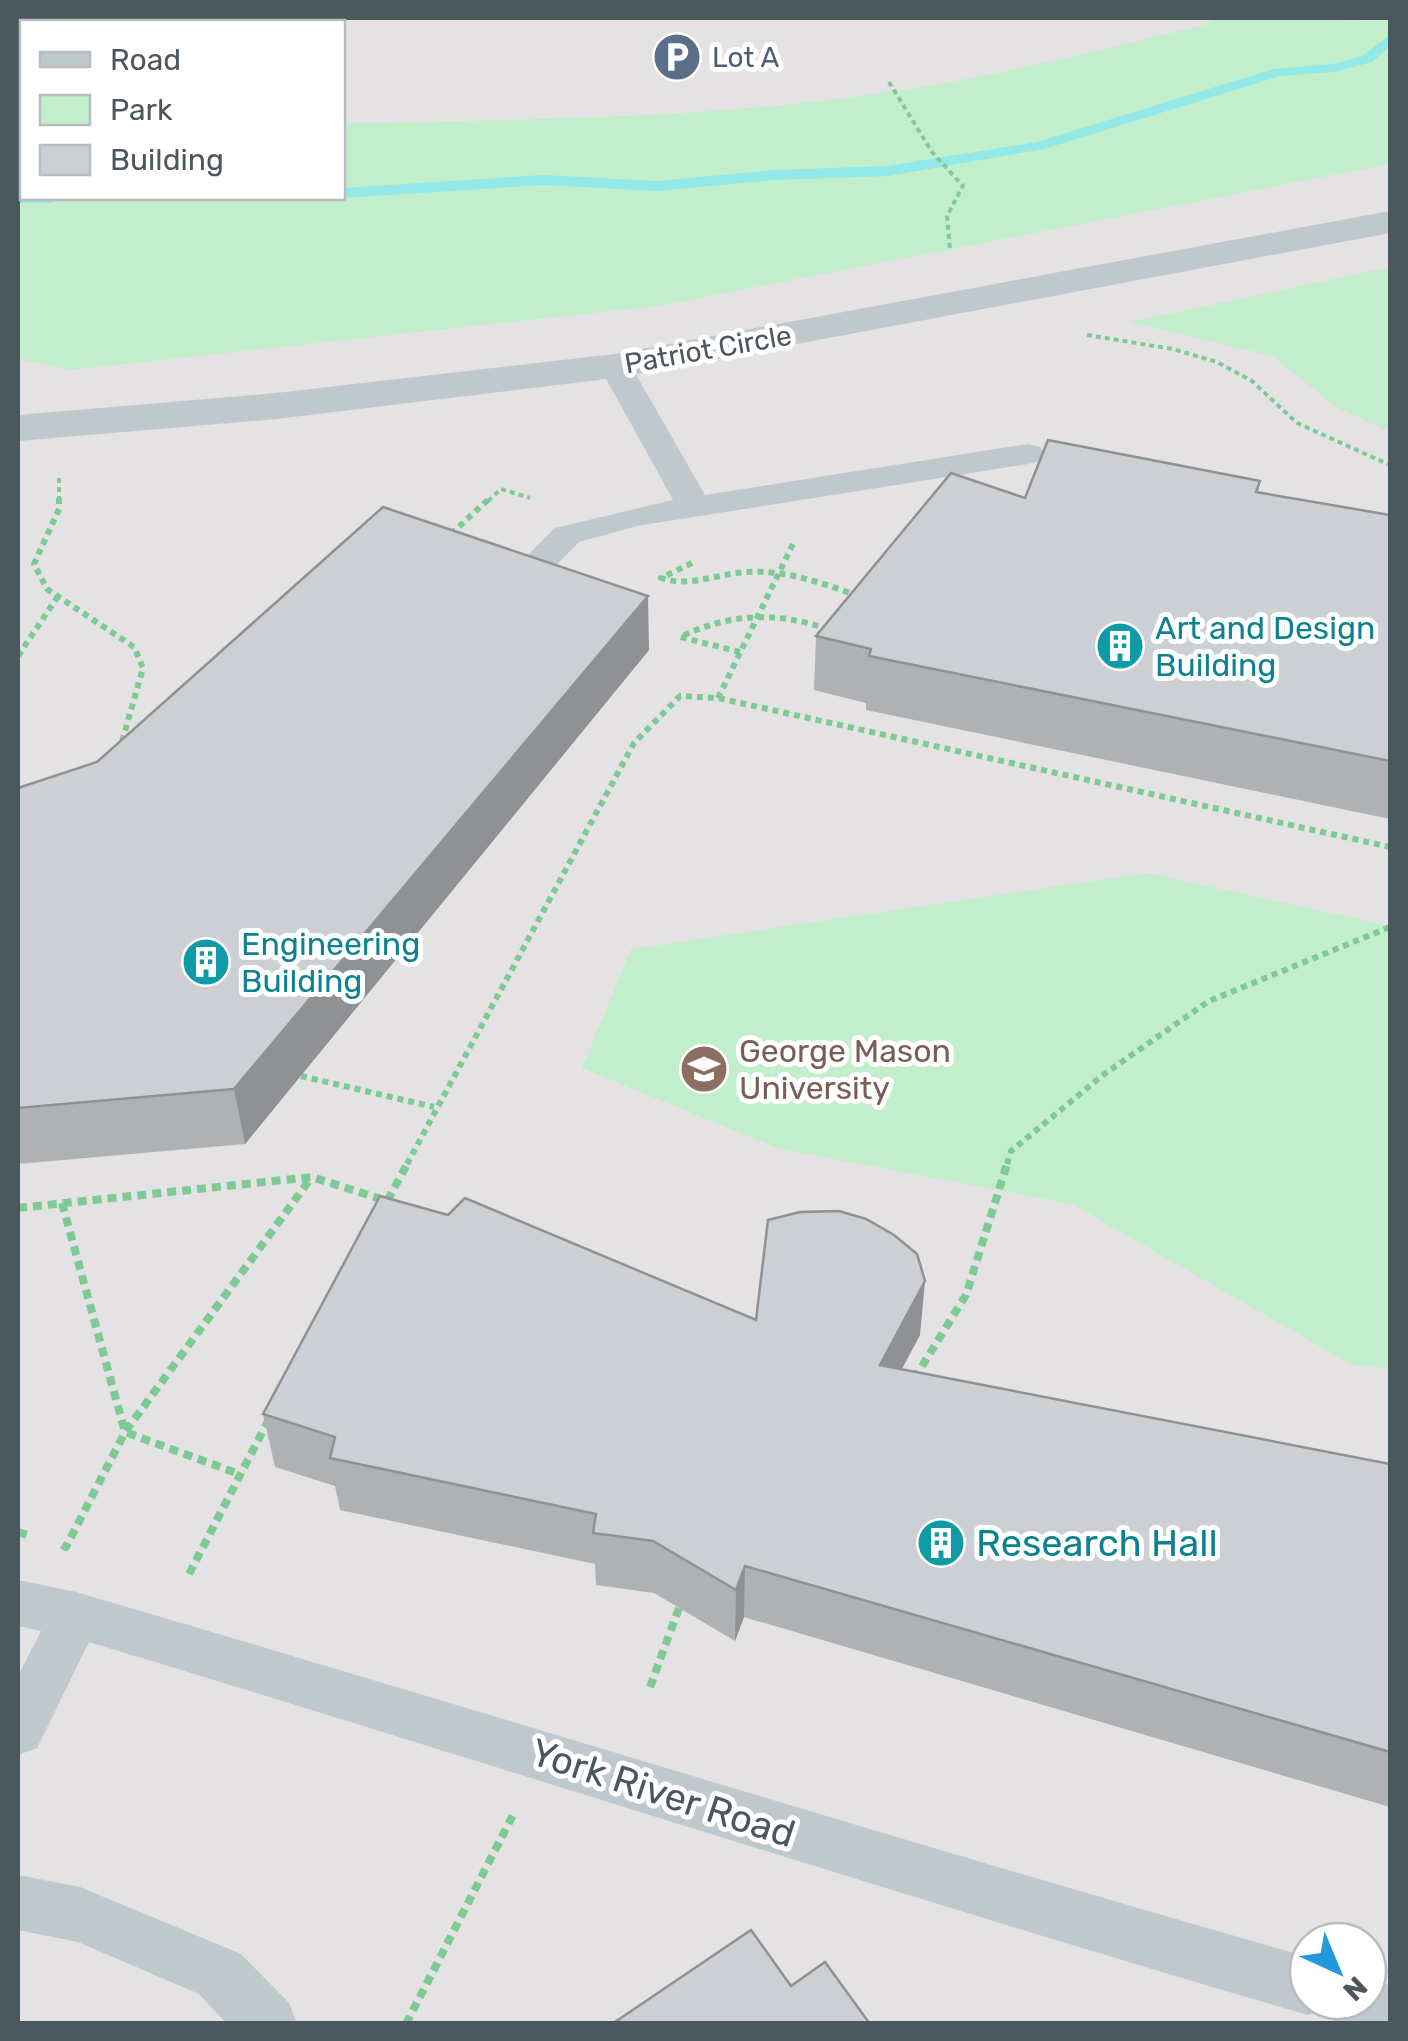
<svg xmlns="http://www.w3.org/2000/svg" width="1408" height="2041" font-family="Rubik,sans-serif">
<style>
.education{fill:#e4e2e3;fill-rule:evenodd}
.green{fill:#c3eecb}
.lines{fill:none;stroke-linecap:round;stroke-linejoin:round}
.stream{fill:#93e8e8;fill-rule:evenodd}
.path-far2{stroke:#7dca94;stroke-width:4;stroke-dasharray:5 4;stroke-linecap:butt}
.path-far1{stroke:#7dca94;stroke-width:6;stroke-dasharray:6 5;stroke-linecap:butt}
.path{stroke:#7dca94;stroke-width:8;stroke-dasharray:9 6;stroke-linecap:butt}
.service{fill:#bec8cd;fill-rule:evenodd}
.tertiary{fill:#bec8cd;fill-rule:evenodd}
.wall{fill:#afb2b5}
.shaded-wall{fill:#8f9194}
.building{fill:#cccfd3;stroke:#8f9194;stroke-width:2.5}
.labels{text-anchor:middle;stroke-width:10;stroke-linejoin:round;paint-order:stroke}
.far-service-label{font-size:28px;fill:#4e5e75;stroke:#fff;text-anchor:start}
.far-street-label{font-size:28px;fill:#4a585e;stroke:#fff}
.culture-label{font-size:32px;fill:#0d838f;stroke:#fff;text-anchor:start}
.education-label{font-size:32px;fill:#785e54;stroke:#fff;text-anchor:start}
.near-culture-label{font-size:38px;fill:#0d838f;stroke:#fff;text-anchor:start}
.near-street-label{font-size:38px;fill:#4a585e;stroke:#fff}
</style>
<rect width="100%" height="100%" fill="#f3f1f2"/>
<path class="education" d="M18,18H1390V2023H18ZM22,22H342V198H22ZM1308,1941H1368V2001H1308Z"/>
<g class="green">
<path d="M1218,18L1390,21V164L658,306L69,370L18,359V129H22V198H342L343,123C518,120 694,119 868,95C981,80 1093,52 1204,25Z"/>
<polygon points="1390,267 1390,432 1336,407 1272,356 1130,322"/>
<polygon points="1147,873 1390,926 1390,1369 1352,1365 1072,1204 780,1149 582,1068 631,949"/>
</g>
<g class="lines">
<g class="stream">
<polygon points="1390,35 1390,46 1372,62 1334,72 1280,76 1044,149 888,176 775,180 657,191 543,185 342,198 342,188 543,175 657,181 775,170 888,166 1037,142 1274,69 1333,64 1362,56"/>
<polygon points="18,193 22,193 22,198 60,198 52,203 18,203"/>
</g>
<g class="path-far2">
<polyline points="889,82 932,152 963,186 947,216 950,249"/>
<polyline points="1087,335 1173,349 1217,362 1252,381 1297,423 1390,465"/>
<polyline points="59,478 59,501"/>
<polyline points="488,501 501,489 530,498"/>
</g>
<g class="path-far1">
<polyline points="59,498 59,509 34,564 47,589 134,647 143,668 121,745"/>
<polyline points="451,534 490,498"/>
<path d="M692,563L661,578C690,588 719,573 748,572C786,570 823,583 858,596"/>
<path d="M740,652L680,637C730,613 778,611 830,630"/>
<polyline points="18,656 58,596"/>
<polyline points="718,698 794,542"/>
<polyline points="301,1076 434,1107"/>
<polyline points="407,1164 634,743 680,696 718,698 1390,847"/>
<polyline points="1007,1164 1011,1151 1103,1075 1209,1001 1390,927"/>
</g>
<g class="path">
<polyline points="62,1203 125,1432 239,1474"/>
<polyline points="18,1208 312,1177 387,1201 409,1161"/>
<polyline points="914,1379 966,1295 1008,1161"/>
<polyline points="18,1532 31,1536"/>
<polyline points="62,1545 66,1547 125,1432 311,1178"/>
<polyline points="189,1574 268,1421"/>
<polyline points="650,1687 679,1608"/>
<polyline points="406,2024 514,1813"/>
</g>
<g class="service">
<polygon points="615,357 631,366 705,495 1028,444 1040,447 1045,454 1040,461 1028,464 637,526 579,542 528,593 504,593 498,586 504,579 555,528 673,500 599,366"/>
<path d="M18,1580L76,1592C487,1712 896,1840 1308,1957V2001H1368V1977L1390,1985V2024H1335L1325,2008L1308,2015C900,1896 496,1765 89,1642L37,1748L18,1755V1676L41,1631L18,1626Z"/>
<polygon points="18,1875 80,1887 241,1954 289,2003 297,2024 227,2024 199,1994 78,1942 18,1930"/>
</g>
<polygon class="tertiary" points="1390,211 1390,233 615,378 276,419 18,441 18,415 276,393 615,354"/>
</g>
<g class="wall">
<polygon points="1260,481 1258,493 1390,515 1390,819 866,710 866,703 814,690 816,636 1025,498"/>
<polygon points="649,650 245,1144 18,1164 18,788"/>
<polygon points="756,1320 920,1335 902,1369 1390,1464 1390,1807 744,1617 735,1641 654,1593 596,1585 595,1564 340,1510 335,1486 275,1467 263,1414"/>
</g>
<g class="shaded-wall">
<polygon points="648,596 649,650 245,1144 234,1089"/>
<polygon points="925,1281 920,1335 875,1418 880,1365"/>
<polygon points="745,1566 744,1617 735,1641 736,1590"/>
</g>
<g class="building">
<polygon points="1048,440 1260,481 1256,492 1390,515 1390,761 869,656 871,649 816,636 951,473 1025,498"/>
<polygon points="383,507 648,596 234,1089 18,1108 18,788 97,762"/>
<polygon points="380,1196 448,1215 465,1198 756,1320 768,1220 800,1212 839,1211 866,1219 894,1235 917,1254 925,1281 880,1365 1390,1464 1390,1752 745,1566 736,1590 653,1541 593,1533 596,1514 330,1458 335,1437 263,1414"/>
<polygon points="751,1930 791,1986 825,1962 870,2024 612,2024"/>
</g>
<defs>
<g id="parking-disc" transform="scale(2.5)"><circle r="9.5" fill="#5c6f8a" stroke="#fff"/><path d="M-3.5-5.5H1a3.5 3.5 0 0 1 0 7H-1V5.5H-3.5ZM-1-3.4V-.6H.8a1.4 1.4 0 0 0 0-2.8Z" fill="#fff"/></g>
<g id="building-disc" transform="scale(2.5)"><circle r="9.5" fill="#0f9aa8" stroke="#fff"/><path d="M-4-6H4V6H1V3H-1V6H-4ZM-2.5-4.3h1.7v1.8h-1.7ZM.8-4.3h1.7v1.8H.8ZM-2.5-1h1.7V.8h-1.7ZM.8-1h1.7V.8H.8Z" fill="#fff"/></g>
<g id="university-disc" transform="scale(2.5)"><circle r="9.5" fill="#8d6e63" stroke="#fff"/><path d="M0-5L7-2L0 1L-7-2ZM-4 1L0 2.5L4 1V4Q0 6-4 4Z" fill="#fff"/></g>
</defs>
<g fill-rule="evenodd">
<use href="#parking-disc" x="677" y="57"/>
<use href="#building-disc" x="1120" y="646"/>
<use href="#building-disc" x="206" y="962"/>
<use href="#university-disc" x="704" y="1069"/>
<use href="#building-disc" x="941" y="1543"/>
</g>
<g class="labels">
<g class="far-service-label">
<text x="712" y="67">Lot A</text>
</g>
<g class="far-street-label">
<text transform="translate(708 349) rotate(-10)" y="10">Patriot Circle</text>
</g>
<g class="culture-label">
<text x="1155" y="639">Art and Design<tspan x="1155" dy="37">Building</tspan></text>
<text x="241" y="955">Engineering<tspan x="241" dy="37">Building</tspan></text>
</g>
<g class="education-label">
<text x="739" y="1062">George Mason<tspan x="739" dy="37">University</tspan></text>
</g>
<g class="near-culture-label">
<text x="976" y="1556">Research Hall</text>
</g>
<g class="near-street-label">
<text transform="translate(663 1793) rotate(18)" y="13">York River Road</text>
</g>
</g>
<rect width="1408" height="2041" fill="none" stroke="#4a585e" stroke-width="40"/>
<rect x="20" y="20" width="325" height="180" fill="#ffffff" stroke="#b7bcbf" stroke-width="2.5"/>
<rect x="40" y="52" width="50" height="15" fill="#bec8cd" stroke="#b7bcbf" stroke-width="2.5"/>
<text x="110" y="70" font-size="30" fill="#4a585e">Road</text>
<rect x="40" y="95" width="50" height="30" fill="#c3eecb" stroke="#b7bcbf" stroke-width="2.5"/>
<text x="110" y="120" font-size="30" fill="#4a585e">Park</text>
<rect x="40" y="145" width="50" height="30" fill="#cccfd3" stroke="#b7bcbf" stroke-width="2.5"/>
<text x="110" y="170" font-size="30" fill="#4a585e">Building</text>
<g transform="translate(1338 1971) rotate(136)"><circle r="48" fill="#ffffff" stroke="#b7bcbf" stroke-width="2.5"/>
<path d="M0-8L18 38L0 25L-18 38Z" fill="#2399dc"/>
<text y="-15" font-size="28" font-weight="bold" text-anchor="middle" fill="#4a585e">N</text>
</g>
</svg>
